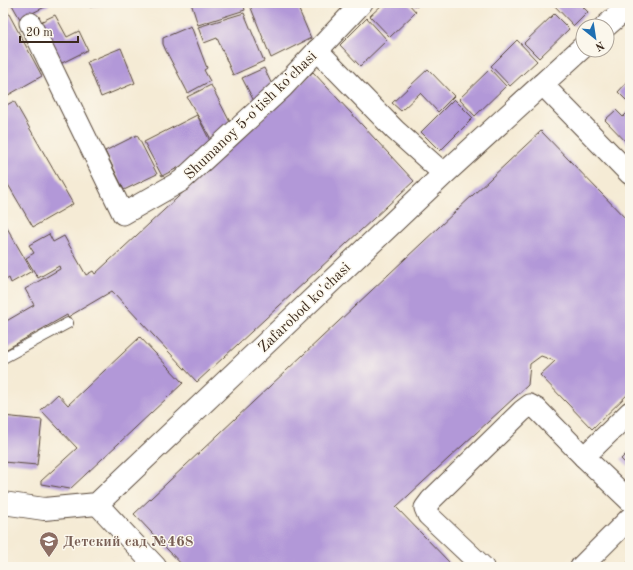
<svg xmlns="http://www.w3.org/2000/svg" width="633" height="570" font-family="'Old Standard TT',serif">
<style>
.building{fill:#b298d8}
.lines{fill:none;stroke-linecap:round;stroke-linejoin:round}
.lane-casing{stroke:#574739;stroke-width:12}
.street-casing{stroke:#574739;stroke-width:23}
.secondary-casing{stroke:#574739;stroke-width:24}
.lane{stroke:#fff;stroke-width:10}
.street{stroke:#fff;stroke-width:21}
.secondary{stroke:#fff;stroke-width:22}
.labels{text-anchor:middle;stroke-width:3;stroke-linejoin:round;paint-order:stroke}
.street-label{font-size:15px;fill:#3b2a1e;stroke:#fbf7ec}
.education-label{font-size:15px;font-weight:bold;fill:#785e54;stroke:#fbf7ec;text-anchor:start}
</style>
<rect width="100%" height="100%" fill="#fbf7ec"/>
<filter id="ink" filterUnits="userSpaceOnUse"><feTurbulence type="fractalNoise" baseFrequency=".025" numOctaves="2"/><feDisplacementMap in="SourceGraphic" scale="8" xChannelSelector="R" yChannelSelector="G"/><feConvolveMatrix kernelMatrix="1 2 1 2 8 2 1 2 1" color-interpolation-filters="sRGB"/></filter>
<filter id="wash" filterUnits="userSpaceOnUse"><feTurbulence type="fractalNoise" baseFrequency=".012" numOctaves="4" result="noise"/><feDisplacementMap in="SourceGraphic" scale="16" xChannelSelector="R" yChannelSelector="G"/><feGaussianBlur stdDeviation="0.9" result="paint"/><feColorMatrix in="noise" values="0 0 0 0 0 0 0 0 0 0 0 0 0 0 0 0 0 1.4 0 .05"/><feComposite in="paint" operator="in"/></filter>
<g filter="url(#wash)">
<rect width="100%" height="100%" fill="#f5ebd5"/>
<g id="blocks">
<g class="building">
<polygon points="3,3 42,76 3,98"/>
<polygon points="11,3 49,3 49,5 20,19"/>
<polygon points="89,3 109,3 109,4 90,7"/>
<polygon points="191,3 243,3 245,10 198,25"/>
<polygon points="249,3 296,3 311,38 271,58"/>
<polygon points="384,3 408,3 416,12 390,37 370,16"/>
<polygon points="412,3 421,3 416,7"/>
<polygon points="552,3 579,3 588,12 574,26"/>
<polygon points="244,13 264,61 233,75 217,38 204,43 198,27"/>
<polygon points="554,14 569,29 539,58 524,43"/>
<polygon points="55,15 67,37 79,31 88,50 54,67 34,25"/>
<polygon points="367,18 387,40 360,66 340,45"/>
<polygon points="191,26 207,68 204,70 210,81 188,93 166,51 163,44 163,38"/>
<polygon points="517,40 537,61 510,86 491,66"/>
<polygon points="121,48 135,83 101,97 87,62"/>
<polygon points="264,68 275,91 257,107 242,78"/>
<polygon points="428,69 454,96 438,112 420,93 401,111 392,103"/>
<polygon points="490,69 506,86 475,116 459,99"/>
<polygon points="313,72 414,181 197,382 112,291 68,317 67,315 5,350 3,346 3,323 34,305 25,289 60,269 59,266 38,278 26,258 34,253 29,245 49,234 53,242 64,236 86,275 93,271 95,274"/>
<polygon points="630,79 630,104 618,92"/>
<polygon points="211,85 234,130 215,146 187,97"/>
<polygon points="454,99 473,118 440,151 421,132"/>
<polygon points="14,101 73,204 33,227 3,176 3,107"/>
<polygon points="616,110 623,117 630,110 630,146 605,120"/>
<polygon points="197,115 214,149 162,176 144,142"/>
<polygon points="541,131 630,223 630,392 592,429 540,375 555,361 541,356 530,364 528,385 396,507 450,563 446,567 184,567 134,514"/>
<polygon points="137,135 157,174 124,190 105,151"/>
<polygon points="3,221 32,271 11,283 9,278 3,282"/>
<polygon points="140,337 183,383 70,489 41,484 41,481 77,448 41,410 58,394 68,405"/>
<polygon points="3,416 42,420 37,465 3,462"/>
<polygon points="630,450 630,468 621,459"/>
<polygon points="630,560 630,567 623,567"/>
</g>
</g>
</g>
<g filter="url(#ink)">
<use href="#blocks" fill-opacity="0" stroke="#574739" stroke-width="1"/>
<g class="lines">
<g class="lane-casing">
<polyline id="lane" points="3,358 68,323"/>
</g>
<g class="street-casing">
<g id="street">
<polyline points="30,23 123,214 181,181 282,88 362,3"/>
<polyline points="317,50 395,130 444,174"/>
<polyline points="542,84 630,174"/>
<polyline points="584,457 630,412"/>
<polyline points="97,504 156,567"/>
<polyline points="483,567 428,515 425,508 431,500 522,411 530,405 537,409 584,457 630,501"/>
<polyline points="581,567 630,518"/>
</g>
</g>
<g class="secondary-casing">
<g id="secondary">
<polyline points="606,26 630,5"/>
<polyline points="3,503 44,509 97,504 444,174 583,47"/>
</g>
</g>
<use href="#lane" class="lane"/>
<use href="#street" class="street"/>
<use href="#secondary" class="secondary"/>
</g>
</g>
<defs>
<g id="school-pin" transform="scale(1)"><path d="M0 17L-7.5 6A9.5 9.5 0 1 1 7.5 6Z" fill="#8d6e63" stroke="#fbf7ec"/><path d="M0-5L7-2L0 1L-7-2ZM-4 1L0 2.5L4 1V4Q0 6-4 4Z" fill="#fff"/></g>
</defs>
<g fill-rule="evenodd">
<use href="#school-pin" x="49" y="541"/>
</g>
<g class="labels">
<g class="street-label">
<text transform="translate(250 115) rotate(-44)" y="5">Shumanoy 5-o'tish ko'chasi</text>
<text transform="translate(304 307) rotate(-44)" y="5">Zafarobod ko'chasi</text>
</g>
<g class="education-label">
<text x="63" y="546">Детский сад №468</text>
</g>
</g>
<rect width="633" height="570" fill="none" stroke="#fbf7ec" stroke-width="16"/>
<g transform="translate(595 38) rotate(150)"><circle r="19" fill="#fbf7ec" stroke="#aea59a"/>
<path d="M0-3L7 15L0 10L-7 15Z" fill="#1f6fb2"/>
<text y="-6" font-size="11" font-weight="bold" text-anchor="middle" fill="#3b2a1e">N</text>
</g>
<path d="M20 36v6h58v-6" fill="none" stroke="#3b2a1e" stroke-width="2"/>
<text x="26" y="36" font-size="12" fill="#3b2a1e" stroke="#fbf7ec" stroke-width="3" paint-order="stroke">20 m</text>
</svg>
